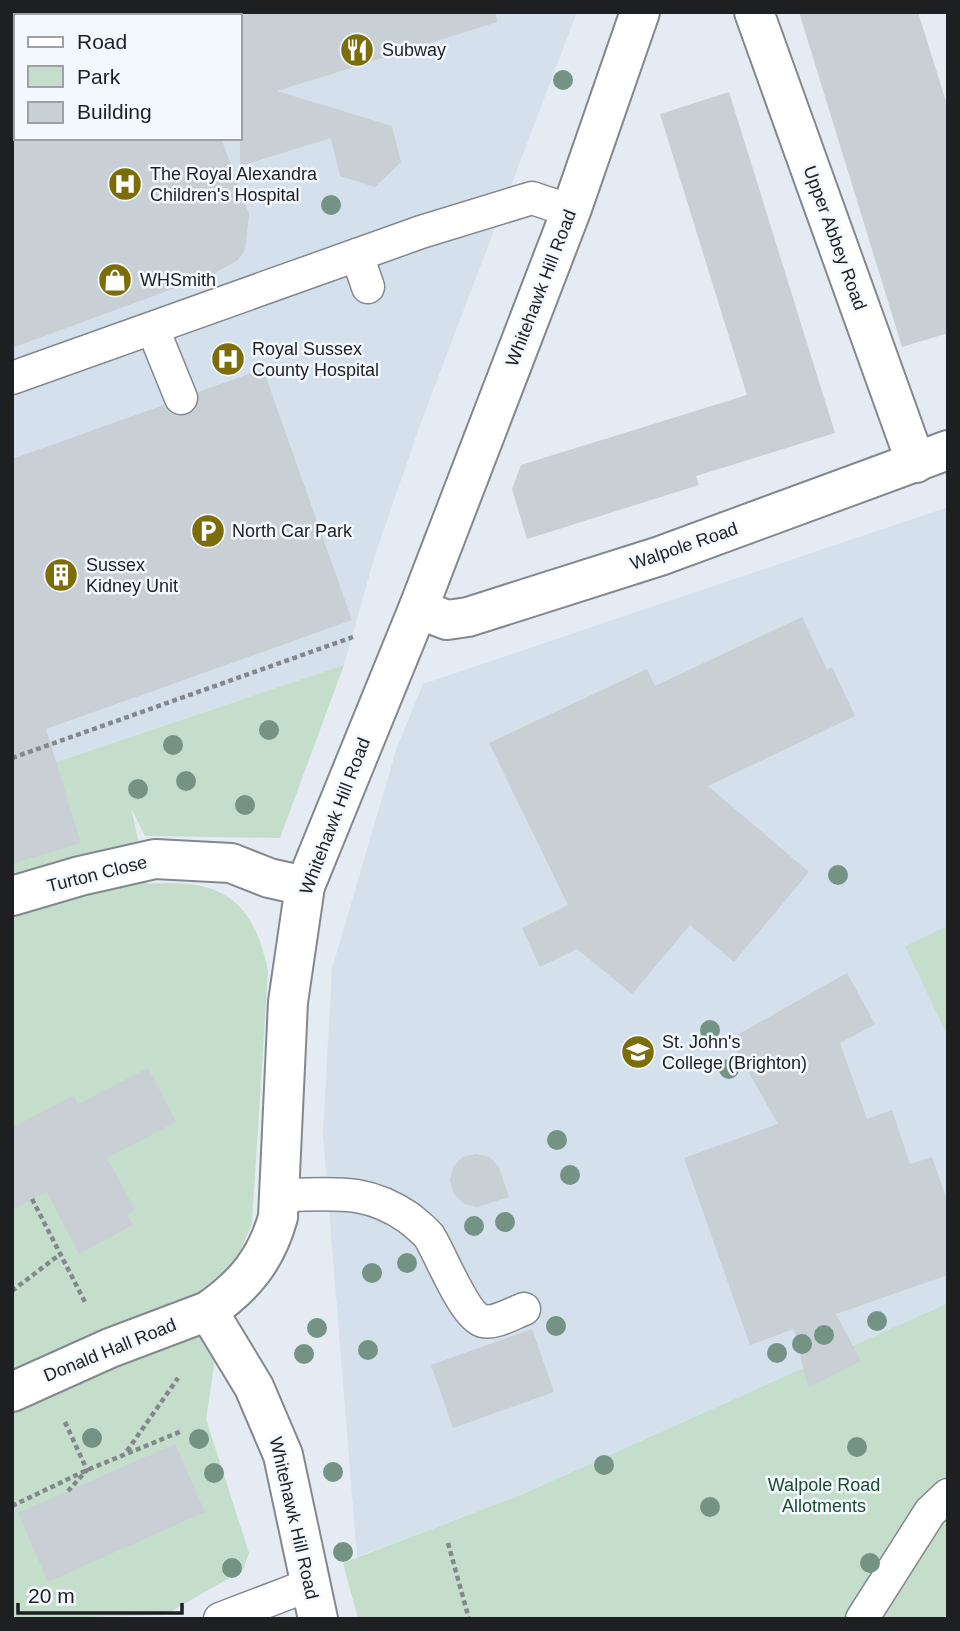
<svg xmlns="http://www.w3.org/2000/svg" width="960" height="1631" font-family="Arial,sans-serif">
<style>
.built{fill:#d4e0ec;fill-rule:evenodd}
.green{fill:#c5decc}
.building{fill:#c8cfd5}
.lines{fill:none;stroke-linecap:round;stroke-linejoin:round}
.service-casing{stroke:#82888e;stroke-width:35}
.minor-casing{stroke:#82888e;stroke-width:42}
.path{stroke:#84888c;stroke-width:4.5;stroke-dasharray:5 3.5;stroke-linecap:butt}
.service{stroke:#fff;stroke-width:32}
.minor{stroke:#fff;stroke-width:38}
.tree{fill:#749385}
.labels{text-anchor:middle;stroke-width:5;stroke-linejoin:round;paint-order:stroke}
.poi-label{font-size:18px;fill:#1d1f21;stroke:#f3f8fe;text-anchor:start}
.street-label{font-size:18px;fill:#1d1f21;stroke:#f3f8fe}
.park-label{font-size:18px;fill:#184b2c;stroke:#f3f8fe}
</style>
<rect width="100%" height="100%" fill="#e5ebf2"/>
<g class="built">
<path d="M12,12H577L420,425L375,555L344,665L12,777ZM16,16H240V138H16Z"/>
<polygon points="948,507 948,1303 523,1494 357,1557 323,1134 332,969 397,747 423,684"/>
</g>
<g class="green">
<path d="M344,665L280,838L145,836L131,808L148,884C220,878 253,898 268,971L252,1223L226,1287L206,1419L249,1553L243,1570L165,1615L12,1619V777Z"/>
<polygon points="948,926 948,1037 905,946"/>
<polygon points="948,1303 948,1619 358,1619 343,1563 523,1494"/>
</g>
<g class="building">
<polygon points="240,12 496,12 497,22 277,91 392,126 401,162 375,187 340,176 331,138 240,166"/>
<polygon points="799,12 918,12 948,108 948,333 902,347"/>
<polygon points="729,92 835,433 696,476 699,485 527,539 512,489 521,465 747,395 660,114"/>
<polygon points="12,138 221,138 249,214 245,250 238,260 213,274 12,348"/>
<polygon points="263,369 352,620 46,729 81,843 12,864 12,459 164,405 170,413 187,415 196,409 198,392"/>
<polygon points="802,617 827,670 832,667 855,716 708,786 809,872 734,962 690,925 632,994 577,949 540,967 522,928 568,905 489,743 647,669 655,686"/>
<polygon points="847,973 875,1024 840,1043 867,1119 892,1110 910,1164 932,1157 948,1203 948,1275 836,1314 861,1361 808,1388 794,1329 750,1345 684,1158 778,1124 730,1039"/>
<polygon points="148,1068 176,1122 107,1158 135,1210 127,1215 133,1225 79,1254 47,1192 12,1210 12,1128 74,1095 78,1104"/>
<polygon points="476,1154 490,1157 499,1167 509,1197 477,1207 464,1204 454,1194 450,1181 453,1167 462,1157"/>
<polygon points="532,1329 554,1392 453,1428 431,1365"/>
<polygon points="175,1444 205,1512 48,1582 18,1513"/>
</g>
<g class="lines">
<g class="service-casing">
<g id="service">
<polyline points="357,255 368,287"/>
<polyline points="153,329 181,398"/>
<polyline points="12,378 421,232 532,198 571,211"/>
<path d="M280,1195C332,1195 364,1187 409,1218C415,1223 424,1230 429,1236C440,1253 464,1316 483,1321C495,1324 513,1313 524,1309"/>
<polyline points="220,1619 309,1585"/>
<polyline points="862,1619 930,1512 948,1495"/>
</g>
</g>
<g class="minor-casing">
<g id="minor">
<polyline points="754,12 916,463"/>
<polyline points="418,609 447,620 468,617 660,556 948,450"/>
<polyline points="12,896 80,876 155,859 231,863 269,878 305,886"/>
<polyline points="12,1392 110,1348 208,1311"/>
<path d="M318,1619L283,1455L254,1387L208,1311C244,1286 266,1260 278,1217L288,1002L305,886L418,609L571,211L640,12"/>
</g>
</g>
<g class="path">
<polyline points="12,758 353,637"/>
<polyline points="32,1199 86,1304"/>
<polyline points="12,1291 59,1255"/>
<polyline points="65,1422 87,1470 68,1491"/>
<polyline points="127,1451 178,1378"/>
<polyline points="12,1506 87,1470 182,1431"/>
<polyline points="448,1543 469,1619"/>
</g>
<use href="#service" class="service"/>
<use href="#minor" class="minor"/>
</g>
<g class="tree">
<circle cx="563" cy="80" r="10"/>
<circle cx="331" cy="205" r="10"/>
<circle cx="269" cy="730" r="10"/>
<circle cx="173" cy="745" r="10"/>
<circle cx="186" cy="781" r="10"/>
<circle cx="138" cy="789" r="10"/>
<circle cx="245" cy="805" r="10"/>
<circle cx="838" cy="875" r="10"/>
<circle cx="710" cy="1030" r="10"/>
<circle cx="729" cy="1069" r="10"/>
<circle cx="557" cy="1140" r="10"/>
<circle cx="570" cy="1175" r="10"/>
<circle cx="505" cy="1222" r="10"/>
<circle cx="474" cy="1226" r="10"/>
<circle cx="407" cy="1263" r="10"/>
<circle cx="372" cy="1273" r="10"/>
<circle cx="877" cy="1321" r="10"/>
<circle cx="556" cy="1326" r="10"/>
<circle cx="317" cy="1328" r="10"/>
<circle cx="824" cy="1335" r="10"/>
<circle cx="802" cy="1344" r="10"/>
<circle cx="368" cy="1350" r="10"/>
<circle cx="777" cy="1353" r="10"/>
<circle cx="304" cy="1354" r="10"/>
<circle cx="92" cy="1438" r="10"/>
<circle cx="199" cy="1439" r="10"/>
<circle cx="857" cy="1447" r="10"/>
<circle cx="604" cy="1465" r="10"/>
<circle cx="333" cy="1472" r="10"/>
<circle cx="214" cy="1473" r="10"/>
<circle cx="710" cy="1507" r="10"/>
<circle cx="343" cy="1552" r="10"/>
<circle cx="870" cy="1563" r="10"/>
<circle cx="232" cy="1568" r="10"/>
</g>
<defs>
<g id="restaurant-disc" transform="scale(1.75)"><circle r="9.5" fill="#7c6d08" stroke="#f3f8fe"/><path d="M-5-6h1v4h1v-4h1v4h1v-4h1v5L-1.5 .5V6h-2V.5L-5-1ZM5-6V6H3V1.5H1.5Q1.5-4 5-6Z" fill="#fff"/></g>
<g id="hospital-disc" transform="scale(1.75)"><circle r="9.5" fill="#7c6d08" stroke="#f3f8fe"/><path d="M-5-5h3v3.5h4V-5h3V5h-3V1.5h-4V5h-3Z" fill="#fff"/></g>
<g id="shop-disc" transform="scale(1.75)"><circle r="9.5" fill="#7c6d08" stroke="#f3f8fe"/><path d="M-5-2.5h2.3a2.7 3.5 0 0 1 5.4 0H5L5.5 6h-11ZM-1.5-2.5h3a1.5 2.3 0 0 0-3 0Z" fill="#fff"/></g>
<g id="parking-disc" transform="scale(1.75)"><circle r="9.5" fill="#7c6d08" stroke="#f3f8fe"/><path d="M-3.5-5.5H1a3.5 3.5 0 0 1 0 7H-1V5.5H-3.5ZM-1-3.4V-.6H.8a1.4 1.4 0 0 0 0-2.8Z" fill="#fff"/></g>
<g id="building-disc" transform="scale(1.75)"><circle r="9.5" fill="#7c6d08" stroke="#f3f8fe"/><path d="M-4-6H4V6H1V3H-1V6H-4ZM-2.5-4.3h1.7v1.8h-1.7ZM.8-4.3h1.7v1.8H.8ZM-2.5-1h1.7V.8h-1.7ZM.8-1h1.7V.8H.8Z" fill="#fff"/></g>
<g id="university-disc" transform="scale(1.75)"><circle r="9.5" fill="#7c6d08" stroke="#f3f8fe"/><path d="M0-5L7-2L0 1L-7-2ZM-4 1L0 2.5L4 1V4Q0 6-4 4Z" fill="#fff"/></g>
</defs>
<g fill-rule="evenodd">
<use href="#restaurant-disc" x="357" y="50"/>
<use href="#hospital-disc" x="125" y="184"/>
<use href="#shop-disc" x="115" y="280"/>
<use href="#hospital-disc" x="228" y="359"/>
<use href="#parking-disc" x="208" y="531"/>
<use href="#building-disc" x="61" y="575"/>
<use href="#university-disc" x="638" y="1052"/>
</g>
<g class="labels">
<g class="poi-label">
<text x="382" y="56">Subway</text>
<text x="150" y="180">The Royal Alexandra<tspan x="150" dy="21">Children's Hospital</tspan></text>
<text x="140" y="286">WHSmith</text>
<text x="252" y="355">Royal Sussex<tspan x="252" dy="21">County Hospital</tspan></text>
<text x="232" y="537">North Car Park</text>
<text x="86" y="571">Sussex<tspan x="86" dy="21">Kidney Unit</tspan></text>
<text x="662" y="1048">St. John's<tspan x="662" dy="21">College (Brighton)</tspan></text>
</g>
<g class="street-label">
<text transform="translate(835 238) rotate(70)" y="6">Upper Abbey Road</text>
<text transform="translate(541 288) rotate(-69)" y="6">Whitehawk Hill Road</text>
<text transform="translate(684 546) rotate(-19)" y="6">Walpole Road</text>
<text transform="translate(335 816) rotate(-69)" y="6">Whitehawk Hill Road</text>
<text transform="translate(97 874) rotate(-14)" y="6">Turton Close</text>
<text transform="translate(110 1350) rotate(-22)" y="6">Donald Hall Road</text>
<text transform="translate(294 1518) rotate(77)" y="6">Whitehawk Hill Road</text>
</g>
<g class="park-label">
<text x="824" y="1491">Walpole Road<tspan x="824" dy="21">Allotments</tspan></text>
</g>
</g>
<rect width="960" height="1631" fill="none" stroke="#1d1f21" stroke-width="28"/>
<rect x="14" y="14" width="228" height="126" fill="#f3f8fe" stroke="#9da1a6" stroke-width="2"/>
<rect x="28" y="37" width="35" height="10" fill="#ffffff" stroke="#9da1a6" stroke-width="2"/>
<text x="77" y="49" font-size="21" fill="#1d1f21">Road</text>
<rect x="28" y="66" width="35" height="21" fill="#c5decc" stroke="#9da1a6" stroke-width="2"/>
<text x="77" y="84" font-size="21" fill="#1d1f21">Park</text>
<rect x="28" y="102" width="35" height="21" fill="#c8cfd5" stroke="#9da1a6" stroke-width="2"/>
<text x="77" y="119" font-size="21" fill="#1d1f21">Building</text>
<path d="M18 1603v10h164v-10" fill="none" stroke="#1d1f21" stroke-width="3.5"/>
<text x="28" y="1603" font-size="21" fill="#1d1f21" stroke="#f3f8fe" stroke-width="5" paint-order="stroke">20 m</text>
</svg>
